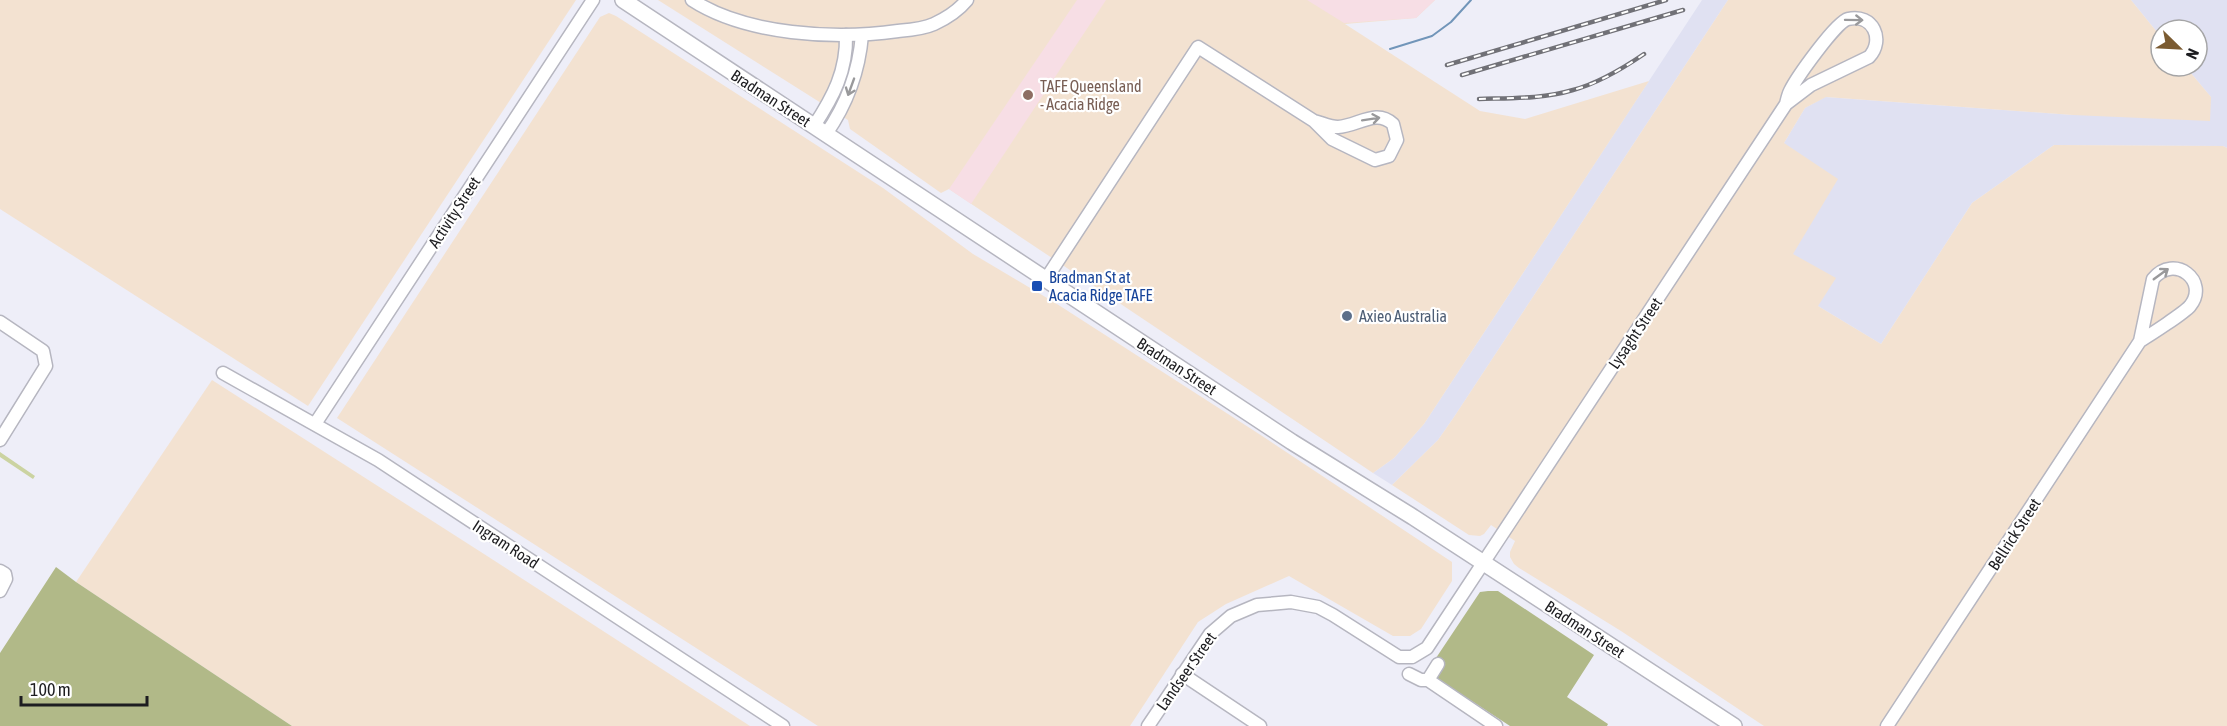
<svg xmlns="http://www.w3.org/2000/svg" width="2227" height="726" font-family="'Asap Condensed',sans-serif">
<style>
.built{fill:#e0e1f2}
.industrial{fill:#f3e2d1}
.education{fill:#f7dee5}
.green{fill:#cbd3a1}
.forest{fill:#b1b988}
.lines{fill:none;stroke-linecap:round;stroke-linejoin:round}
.stream{stroke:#7195b9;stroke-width:2}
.minor-casing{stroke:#b6b6c0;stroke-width:15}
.major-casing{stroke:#b6b6c0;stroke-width:18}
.minor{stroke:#fff;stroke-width:12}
.major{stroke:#fff;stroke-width:15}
.rail-casing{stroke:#717177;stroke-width:4.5}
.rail{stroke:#fff;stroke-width:2;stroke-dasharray:7;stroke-linecap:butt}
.oneway{stroke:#99999b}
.education-dot{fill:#8d6e63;stroke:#fff;stroke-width:2}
.transit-dot{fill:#1a4fb4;stroke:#fff;stroke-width:2}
.service-dot{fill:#5c6f8a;stroke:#fff;stroke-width:2}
.labels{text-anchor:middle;stroke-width:4.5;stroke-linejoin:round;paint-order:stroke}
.education-label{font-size:16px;fill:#785e54;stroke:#fff;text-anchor:start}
.street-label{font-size:16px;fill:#1d1d20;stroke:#fff}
.transit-label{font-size:16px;fill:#164399;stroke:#fff;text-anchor:start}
.service-label{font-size:16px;fill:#4e5e75;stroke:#fff;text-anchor:start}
</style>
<rect width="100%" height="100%" fill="#eeeef8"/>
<g class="built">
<polygon points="1702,0 1728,0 1454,417 1438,440 1392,485 1373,473 1394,458 1424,424"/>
<polygon points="2131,0 2227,0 2227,148 2223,146 2054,145 1972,203 1881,344 1818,306 1793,254 1784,143 1805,108 1825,97 2073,115 2211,97 2185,66 2197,66 2197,30 2161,30 2161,37"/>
</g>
<g class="industrial">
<polygon points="0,0 576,0 308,406 0,209"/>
<polygon points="658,0 1435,0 1416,18 1345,24 1480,111 1525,119 1649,81 1424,424 1394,458 1373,473 949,189 941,193 850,129 848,120"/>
<polygon points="1728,0 2131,0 2161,37 2161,66 2185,66 2211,97 2210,121 2073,115 1826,97 1805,108 1784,143 1838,179 1793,254 1836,278 1818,306 1881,344 1972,203 2054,145 2223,146 2227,148 2227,726 1764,726 1621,631 1519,568 1514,564 1510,557 1510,552 1515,541 1491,525 1484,534 1480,536 1469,535 1392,485 1438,440 1454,417"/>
<polygon points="609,13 616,16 883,188 973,254 1057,304 1256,432 1452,562 1452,581 1421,629 1410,636 1393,636 1289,576 1226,604 1198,622 1130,726 818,726 337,418 600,17"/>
<polygon points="212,380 484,554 750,726 292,726 76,582"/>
</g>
<g class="education">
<polygon points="1077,0 1106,0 971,204 949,189"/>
<polygon points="1307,0 1435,0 1416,18 1344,23"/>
</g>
<polygon class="green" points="0,452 35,476 33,479 0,457"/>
<g class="forest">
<polygon points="56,567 76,582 292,726 0,726 0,653"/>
<polygon points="1488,591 1498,591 1594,655 1567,697 1608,724 1607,726 1510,726 1435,677 1428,670 1480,592"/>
</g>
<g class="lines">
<polyline class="stream" points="1390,49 1432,36 1451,22 1471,0"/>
<g class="minor-casing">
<g id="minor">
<path d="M692,0C746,35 835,40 898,31C909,30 923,29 934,24C947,18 958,11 967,0"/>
<path d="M814,126C833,97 847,71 846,35"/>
<path d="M826,134C847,104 859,71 862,35"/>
<path d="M1046,279L1198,47L1314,121L1332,139L1375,160L1389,156L1397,140L1393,124C1376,108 1358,126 1338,127C1330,127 1322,123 1314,121"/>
<polyline points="0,322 43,351 46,366 0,440"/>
<polyline points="223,373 378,460 783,726"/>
<polyline points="315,424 593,0"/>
<polyline points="0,571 5,574 6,579 0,591"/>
<polyline points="1182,674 1260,726"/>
<polyline points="1409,674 1421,680 1428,680 1496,726"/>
<polyline points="1428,680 1438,664"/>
<path d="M1148,726L1210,634L1231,616L1257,605L1291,602L1318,607L1333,615L1399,657H1412L1427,648L1786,104C1787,100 1788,95 1790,91C1797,77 1836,22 1848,19C1873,13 1885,40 1869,57L1811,85L1786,104"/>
<path d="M1887,726L2140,341L2153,279C2174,253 2210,281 2190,306C2184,313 2150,335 2140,341"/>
</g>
</g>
<g class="major-casing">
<polyline id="major" points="623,0 1292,442 1413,517 1734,726"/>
</g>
<use href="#minor" class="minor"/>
<use href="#major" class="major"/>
<g class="rail-casing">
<g id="rail">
<polyline points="1447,65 1666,0"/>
<polyline points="1462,75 1683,10"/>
<path d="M1479,99C1510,98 1543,99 1573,90C1599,83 1622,69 1644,54"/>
</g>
</g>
<use href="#rail" class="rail"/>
</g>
<defs><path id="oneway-shaft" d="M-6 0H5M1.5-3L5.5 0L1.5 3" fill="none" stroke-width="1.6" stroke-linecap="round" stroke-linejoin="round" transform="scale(1.5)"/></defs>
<g class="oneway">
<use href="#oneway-shaft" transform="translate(1854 20) rotate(1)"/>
<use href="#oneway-shaft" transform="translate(851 87) rotate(110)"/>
<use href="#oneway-shaft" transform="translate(1371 119) rotate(-9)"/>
<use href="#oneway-shaft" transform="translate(2161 274) rotate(-36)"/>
</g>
<circle class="education-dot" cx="1028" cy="95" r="6"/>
<rect class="transit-dot" x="1031" y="280" width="12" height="12" rx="3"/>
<circle class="service-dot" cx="1347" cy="316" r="6"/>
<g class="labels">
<g class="education-label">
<text x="1040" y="92">TAFE Queensland<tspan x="1040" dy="18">- Acacia Ridge</tspan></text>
</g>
<g class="street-label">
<text transform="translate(771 98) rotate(33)" y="6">Bradman Street</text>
<text transform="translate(454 212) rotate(-57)" y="6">Activity Street</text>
<text transform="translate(1635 333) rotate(-56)" y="6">Lysaght Street</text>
<text transform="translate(1177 366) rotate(33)" y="6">Bradman Street</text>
<text transform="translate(2014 534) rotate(-57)" y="6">Bellrick Street</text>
<text transform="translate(506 544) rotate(33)" y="6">Ingram Road</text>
<text transform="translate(1585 629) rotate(33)" y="6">Bradman Street</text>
<text transform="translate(1186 671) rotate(-55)" y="6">Landseer Street</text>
</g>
<g class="transit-label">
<text x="1049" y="283">Bradman St at<tspan x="1049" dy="18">Acacia Ridge TAFE</tspan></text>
</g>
<g class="service-label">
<text x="1359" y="322">Axieo Australia</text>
</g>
</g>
<g transform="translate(2179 48) rotate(114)"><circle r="28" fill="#ffffff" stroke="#a5a5a6" stroke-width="1.5"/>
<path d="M0-4.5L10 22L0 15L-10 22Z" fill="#7b5b31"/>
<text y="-9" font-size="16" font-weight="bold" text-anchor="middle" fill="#1d1d20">N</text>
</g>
<path d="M21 696v9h126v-9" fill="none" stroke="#1d1d20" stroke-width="3"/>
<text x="30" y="696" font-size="18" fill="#1d1d20" stroke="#ffffff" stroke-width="4.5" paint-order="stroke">100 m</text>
</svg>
